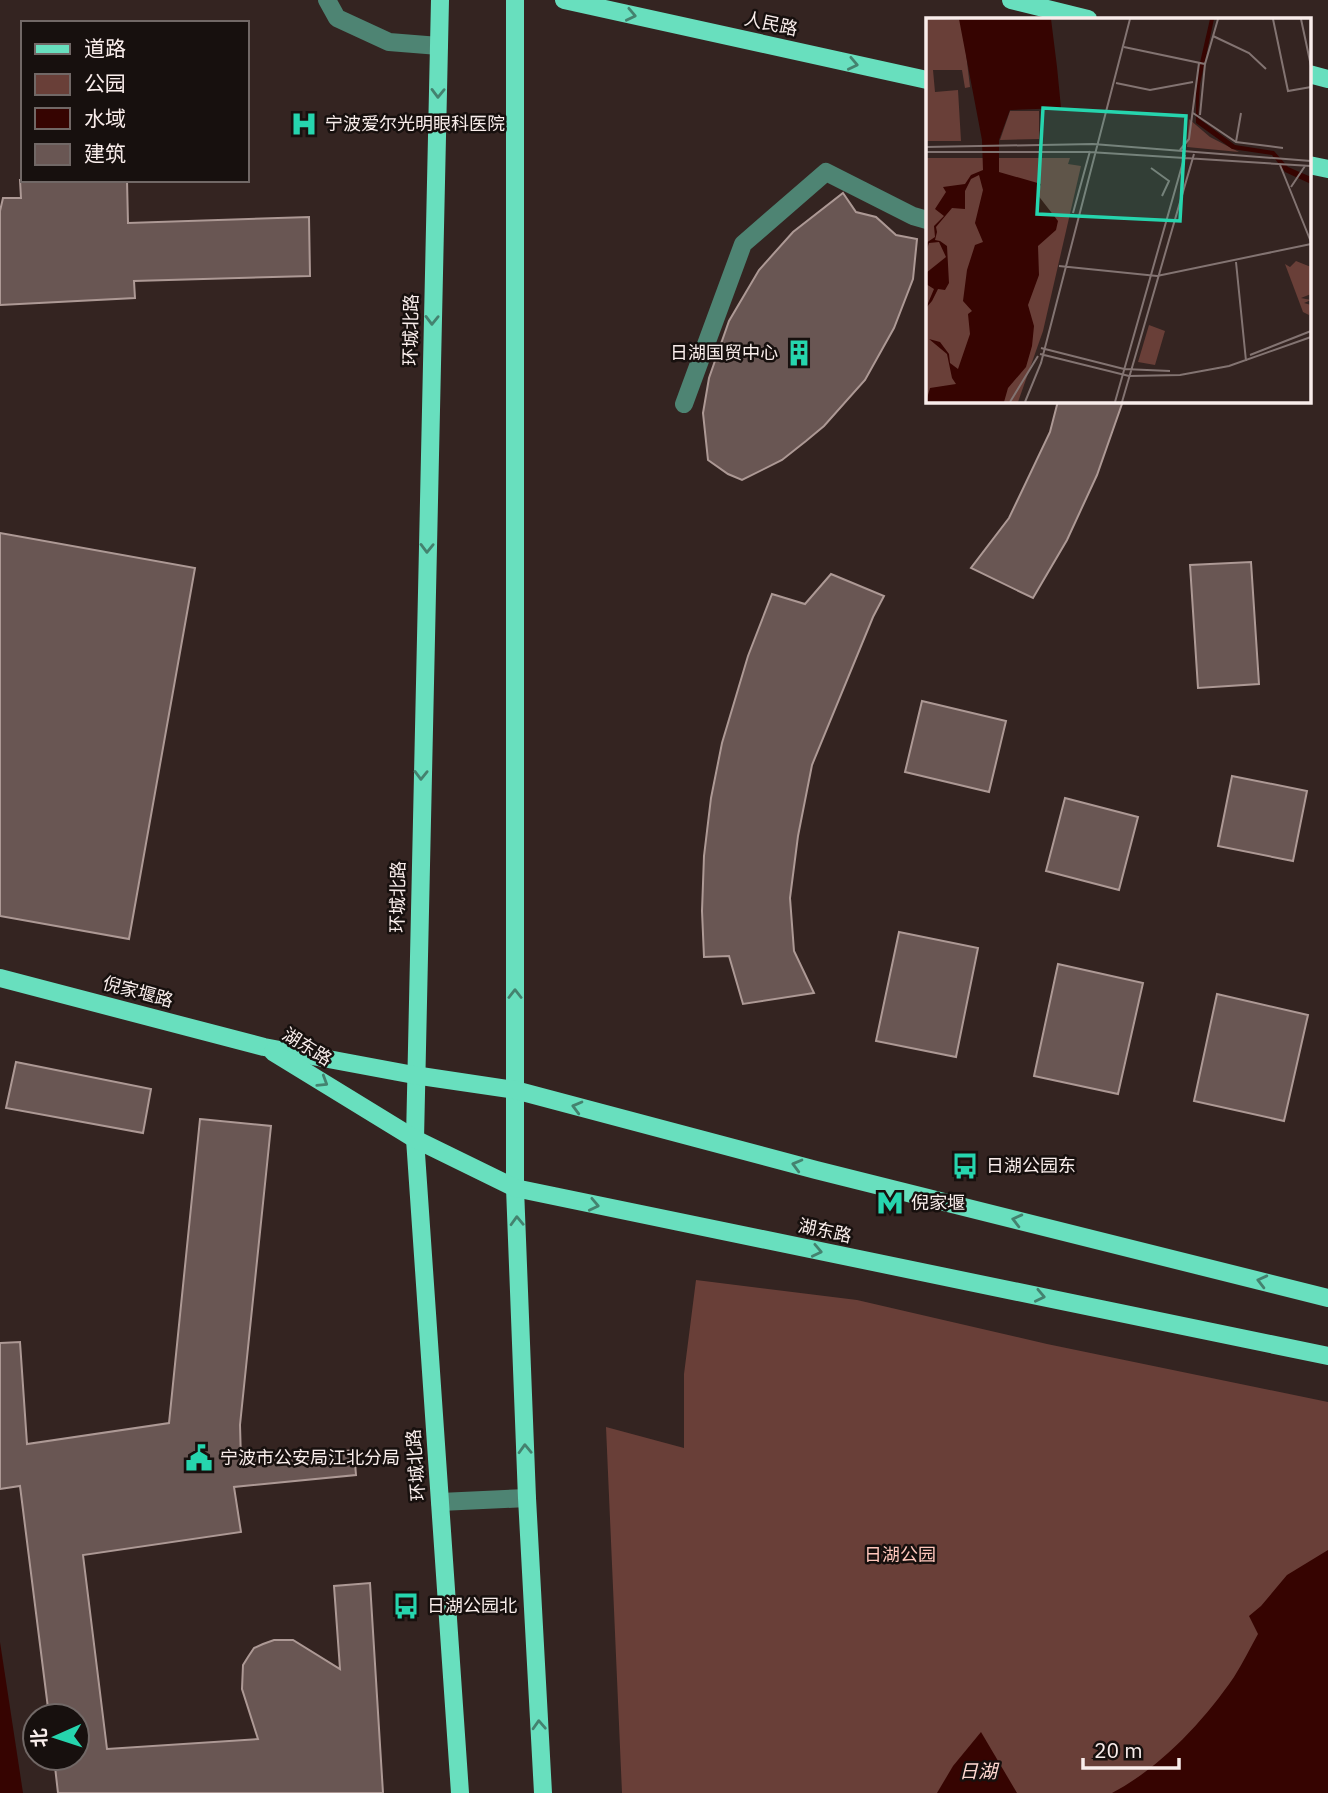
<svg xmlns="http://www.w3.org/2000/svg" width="1328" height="1793" font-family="'IBM Plex Sans','Noto Sans SC',sans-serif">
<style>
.green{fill:#693f38}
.water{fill:#360401}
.building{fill:#695653;stroke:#ad9995;stroke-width:2}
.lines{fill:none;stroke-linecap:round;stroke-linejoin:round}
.minor{stroke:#4e8473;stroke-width:18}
.major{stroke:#68dfbe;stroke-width:18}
.oneway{stroke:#44826f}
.labels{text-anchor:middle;stroke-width:5;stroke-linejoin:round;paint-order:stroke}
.street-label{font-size:18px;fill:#f9edeb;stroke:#17100e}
.poi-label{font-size:18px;fill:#f9edeb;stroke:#17100e;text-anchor:start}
.park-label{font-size:18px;fill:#ffc7bc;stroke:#17100e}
.water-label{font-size:19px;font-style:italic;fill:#fed8d0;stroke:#17100e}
.inset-road{fill:none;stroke:#837472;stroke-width:2}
.view{fill:#26d5ae;fill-opacity:0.15;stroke:#26d5ae;stroke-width:3.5}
.inset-edge{fill:none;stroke:#f9edeb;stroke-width:3.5}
</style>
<rect width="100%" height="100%" fill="#342421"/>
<polygon class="green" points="696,1280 857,1300 1047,1344 1328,1402 1328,1793 622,1793 606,1427 684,1448 684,1374"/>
<g class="water">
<path d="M1328,1550V1793H1112C1161,1767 1203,1722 1234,1677C1243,1663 1250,1648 1258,1634L1249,1616L1261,1606L1287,1575Z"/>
<polygon points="0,1642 23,1793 0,1793"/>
<polygon points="981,1732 1017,1793 937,1793 953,1766"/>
</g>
<g class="building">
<polygon points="20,180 127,180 128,223 309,217 310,276 134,281 135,298 0,305 0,211 3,198 21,198"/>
<polygon points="843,193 856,212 876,217 896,235 917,239 913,279 894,328 865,380 824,426 806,441 782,460 742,480 728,474 708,460 703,413 709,378 729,321 759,270 793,232"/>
<polygon points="1058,401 1123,401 1097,475 1067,540 1033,598 971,568 1009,518 1050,432"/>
<polygon points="0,533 195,568 129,939 0,916"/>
<polygon points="1251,562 1259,684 1198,688 1190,565"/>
<polygon points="831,574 884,596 873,617 812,765 798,836 790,898 794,951 814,993 743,1004 729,956 704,957 702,911 704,856 711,798 722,743 748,656 772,594 805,604"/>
<polygon points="922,701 1006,721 989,792 905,772"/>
<polygon points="1232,776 1307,791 1293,861 1218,846"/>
<polygon points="1065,798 1138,817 1119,890 1046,871"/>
<polygon points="899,932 978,948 956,1057 876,1041"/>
<polygon points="1058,964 1143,983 1118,1094 1034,1076"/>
<polygon points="1217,994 1308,1015 1284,1121 1194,1101"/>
<polygon points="16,1062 151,1089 143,1133 6,1108"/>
<polygon points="200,1119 271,1126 240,1425 241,1460 354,1450 356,1475 234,1487 241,1532 83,1555 107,1749 258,1739 242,1689 243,1665 248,1657 254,1648 263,1644 274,1640 293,1640 340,1669 334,1586 370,1583 383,1793 58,1793 54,1758 77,1758 77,1716 49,1716 20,1486 0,1489 0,1343 20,1342 27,1444 169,1423"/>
</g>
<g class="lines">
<g class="minor">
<polyline points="327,0 337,18 389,42 439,46"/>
<polyline points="684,404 743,244 826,172 913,216 927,220"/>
<polyline points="440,1502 527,1498"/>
</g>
<g class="major">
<polyline points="440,0 415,1139 460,1793"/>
<polyline points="515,0 515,1188 527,1498 543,1793"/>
<polyline points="564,0 927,80"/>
<polyline points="1011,0 1088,19"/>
<polyline points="1309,74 1328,79"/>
<polyline points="1309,165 1328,169"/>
<polyline points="0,978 264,1047 414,1075 515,1090 816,1170 1328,1298"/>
<polyline points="273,1052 415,1139 515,1188 1328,1356"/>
</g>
</g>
<defs><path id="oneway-chevron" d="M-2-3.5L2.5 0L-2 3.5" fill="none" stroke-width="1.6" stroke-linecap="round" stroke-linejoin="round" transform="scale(1.75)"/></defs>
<g class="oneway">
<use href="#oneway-chevron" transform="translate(631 15) rotate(12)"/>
<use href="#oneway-chevron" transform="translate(853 64) rotate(12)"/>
<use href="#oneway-chevron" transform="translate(438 93) rotate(91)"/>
<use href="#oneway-chevron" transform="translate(432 320) rotate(91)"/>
<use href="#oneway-chevron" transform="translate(427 548) rotate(91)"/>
<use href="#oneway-chevron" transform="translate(421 775) rotate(91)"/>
<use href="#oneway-chevron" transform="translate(515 994) rotate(-90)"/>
<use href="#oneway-chevron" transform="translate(323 1082) rotate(32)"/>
<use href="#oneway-chevron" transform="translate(577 1107) rotate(-165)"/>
<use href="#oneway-chevron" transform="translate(797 1165) rotate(-165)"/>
<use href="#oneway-chevron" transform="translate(594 1205) rotate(12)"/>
<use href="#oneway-chevron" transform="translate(1017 1220) rotate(-166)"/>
<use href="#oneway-chevron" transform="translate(517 1221) rotate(-92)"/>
<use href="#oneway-chevron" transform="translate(817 1251) rotate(12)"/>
<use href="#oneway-chevron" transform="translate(1262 1281) rotate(-166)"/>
<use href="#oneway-chevron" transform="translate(1040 1296) rotate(12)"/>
<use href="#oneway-chevron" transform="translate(525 1449) rotate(-92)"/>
<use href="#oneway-chevron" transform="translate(539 1725) rotate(-93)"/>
</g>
<defs>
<g id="hospital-bare" transform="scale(2.1)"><path d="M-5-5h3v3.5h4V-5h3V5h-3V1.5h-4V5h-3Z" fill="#26d5ae" stroke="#17100e" stroke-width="2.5" paint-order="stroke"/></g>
<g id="building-bare" transform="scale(2.1)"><path d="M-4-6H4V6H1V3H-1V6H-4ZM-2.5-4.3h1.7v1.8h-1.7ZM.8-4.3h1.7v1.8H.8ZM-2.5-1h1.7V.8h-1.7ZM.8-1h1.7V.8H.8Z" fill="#26d5ae" stroke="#17100e" stroke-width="2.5" paint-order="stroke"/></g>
<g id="bus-bare" transform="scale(2.1)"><path d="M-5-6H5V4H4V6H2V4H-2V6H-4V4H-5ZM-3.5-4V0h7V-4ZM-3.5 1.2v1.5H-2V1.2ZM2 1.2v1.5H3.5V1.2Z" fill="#26d5ae" stroke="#17100e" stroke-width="2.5" paint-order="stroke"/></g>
<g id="metro-bare" transform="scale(2.1)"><path d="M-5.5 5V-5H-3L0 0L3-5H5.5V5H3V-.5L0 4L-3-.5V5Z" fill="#26d5ae" stroke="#17100e" stroke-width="2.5" paint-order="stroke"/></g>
<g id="civic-bare" transform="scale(2.1)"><path d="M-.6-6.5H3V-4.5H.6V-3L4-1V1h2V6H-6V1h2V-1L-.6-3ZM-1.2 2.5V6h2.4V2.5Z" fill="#26d5ae" stroke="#17100e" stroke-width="2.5" paint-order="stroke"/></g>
</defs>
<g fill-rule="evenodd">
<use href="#hospital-bare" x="304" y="124"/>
<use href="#building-bare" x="799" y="353"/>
<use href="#bus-bare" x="965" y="1166"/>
<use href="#metro-bare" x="890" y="1203"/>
<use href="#civic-bare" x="199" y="1458"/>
<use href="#bus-bare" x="406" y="1606"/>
</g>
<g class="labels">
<g class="street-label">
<text transform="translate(771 24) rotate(12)" y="6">人民路</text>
<text transform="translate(411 330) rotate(-89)" y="6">环城北路</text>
<text transform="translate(398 897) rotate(-89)" y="6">环城北路</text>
<text transform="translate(138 992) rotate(15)" y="6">倪家堰路</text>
<text transform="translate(307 1047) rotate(32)" y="6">湖东路</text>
<text transform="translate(825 1231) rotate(12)" y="6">湖东路</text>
<text transform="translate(416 1465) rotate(-94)" y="6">环城北路</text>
</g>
<g class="poi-label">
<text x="325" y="130">宁波爱尔光明眼科医院</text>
<text x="778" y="359" text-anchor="end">日湖国贸中心</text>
<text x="986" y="1172">日湖公园东</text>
<text x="911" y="1209">倪家堰</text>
<text x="220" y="1464">宁波市公安局江北分局</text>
<text x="427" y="1612">日湖公园北</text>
</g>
<g class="park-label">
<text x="900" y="1561">日湖公园</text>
</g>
<g class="water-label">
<text x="978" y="1778">日湖</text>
</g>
</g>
<g transform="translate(926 18)">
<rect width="385" height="385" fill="#342421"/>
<path d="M0,1L36,2L44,69L39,70L36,52H7L9,74L32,72L35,123H0ZM84,93H113V121L74,122ZM263,101L284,119L313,134L261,129ZM0,140H144L142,146L155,148L117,313L92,384H0ZM370,243L385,249V276L375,280L385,282L378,285L385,287L383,297L377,294L359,246L364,249ZM223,307L239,313L229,347L212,344Z" fill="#693f38"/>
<path d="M33,1H125L131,49L135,90L84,92L73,122V154L115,166L111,176L132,203L130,212L112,228L113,257L102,287L108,308L106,328L100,349L82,370L78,384H0L4,370L30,366L26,360L21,336L3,321L14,324L23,336L24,345L32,351L44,316L42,296L46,293L37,283L41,252L49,227L57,224L49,205L57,172L53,157L45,161L39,173V191L26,190L10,209L11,214L9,222L14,223L21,228L23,265L19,272L12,271L6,283L0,290L8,271L0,266V255L20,239L13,224L3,225L0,234V225L9,219L8,208L18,198L9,191L20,174L17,169L39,166L45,157L57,152L56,122ZM284,1H288L274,66L272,100L309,127L348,133L362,149L385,159V166L359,154L346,137L306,131L270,105V62Z" fill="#360401"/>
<path class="inset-road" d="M347,1L362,73L385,69M375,1L385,48M287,18L323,35L340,51M198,29L279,46L292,1M190,65L224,72L267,64M267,95L310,124L357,130M274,97L279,46M310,124L315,95M0,129L167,126L385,143M254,132L263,121L273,45M0,134H163L385,148M354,147L385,224M225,150L243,163L236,178M365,169L379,148M147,195L164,133M310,244L320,343M133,248L231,258L385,226M115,330L198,351L244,353M114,336L203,358L254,357L303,348L385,319M324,337L385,313M84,384L112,338M99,384L115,345L204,1M189,384L259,137M196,384L268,136"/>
<path class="view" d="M117,90L260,98L254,203L111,196Z"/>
<rect width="385" height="385" class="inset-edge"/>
</g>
<rect x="21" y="21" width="228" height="161" fill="#17100e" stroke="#716866" stroke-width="2"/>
<rect x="35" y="44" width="35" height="10" fill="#68dfbe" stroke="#716866" stroke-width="2"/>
<text x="84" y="56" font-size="21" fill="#f9edeb">道路</text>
<rect x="35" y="74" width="35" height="21" fill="#693f38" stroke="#716866" stroke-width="2"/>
<text x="84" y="91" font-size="21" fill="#f9edeb">公园</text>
<rect x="35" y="108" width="35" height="21" fill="#360401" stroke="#716866" stroke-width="2"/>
<text x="84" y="126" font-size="21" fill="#f9edeb">水域</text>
<rect x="35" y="144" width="35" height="21" fill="#695653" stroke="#716866" stroke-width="2"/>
<text x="84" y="161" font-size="21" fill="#f9edeb">建筑</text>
<g transform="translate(56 1737) rotate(267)"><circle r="33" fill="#17100e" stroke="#716866" stroke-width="2"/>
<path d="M0-5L12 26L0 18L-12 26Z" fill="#26d5ae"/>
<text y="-10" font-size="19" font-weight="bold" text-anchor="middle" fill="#f9edeb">北</text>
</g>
<path d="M1083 1758v10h96v-10" fill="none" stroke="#f9edeb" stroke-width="3.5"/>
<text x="1094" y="1758" font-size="21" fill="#f9edeb" stroke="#17100e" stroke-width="5" paint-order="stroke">20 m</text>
</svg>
